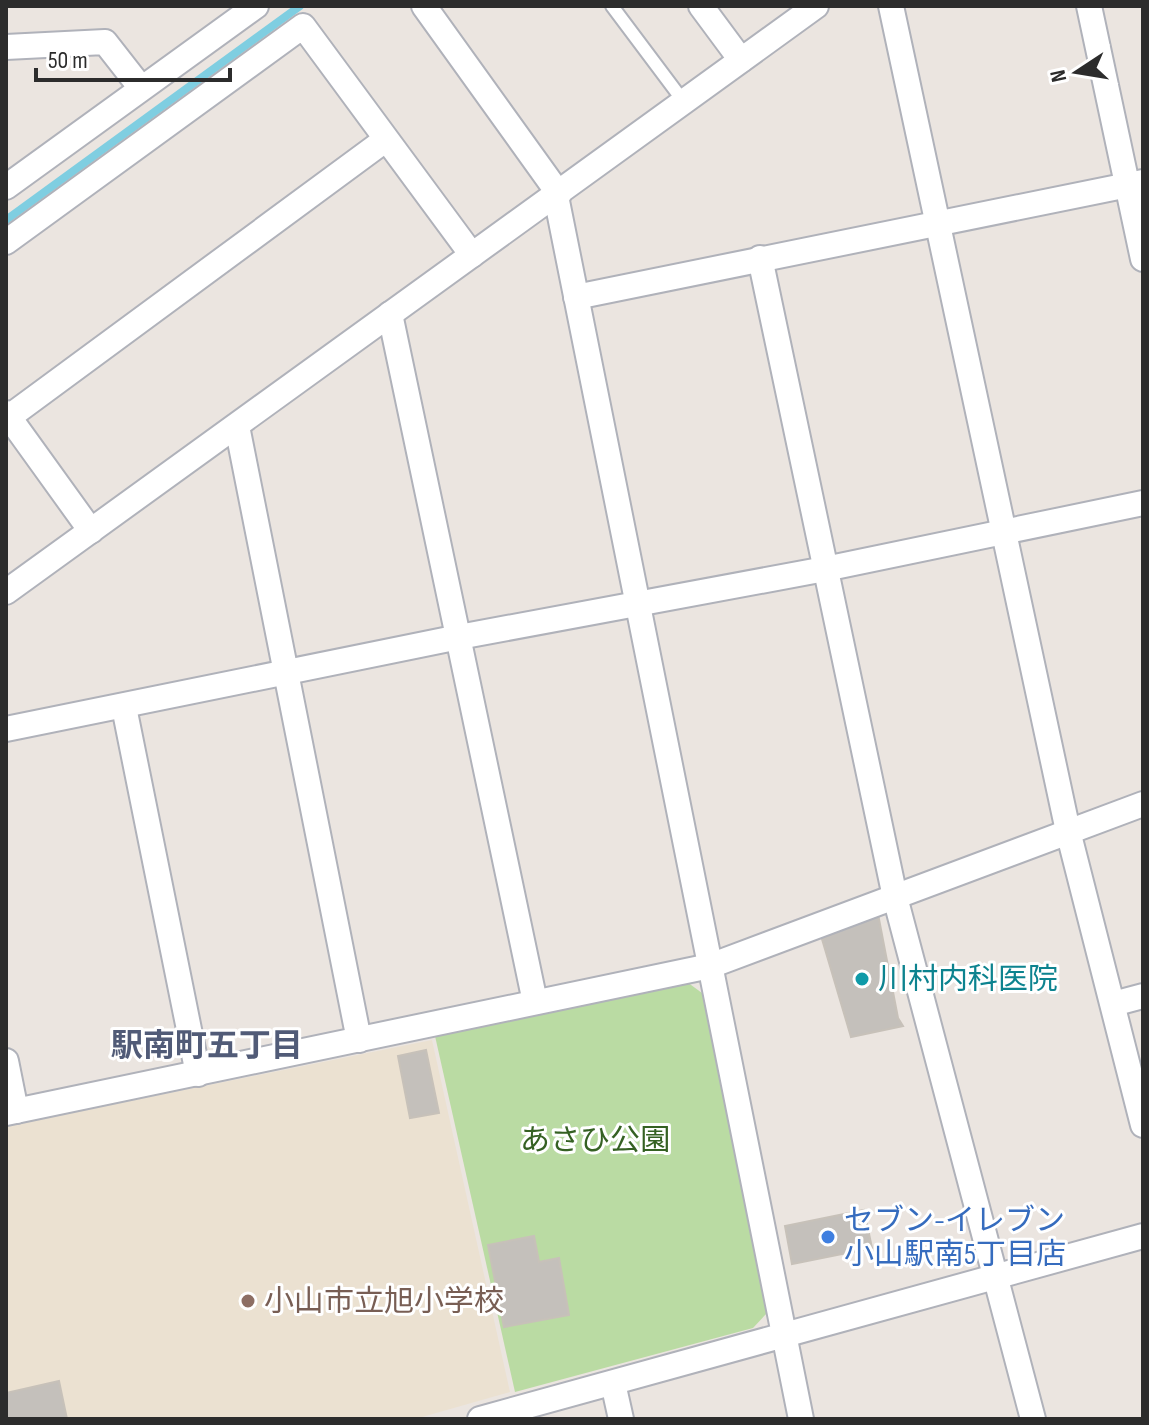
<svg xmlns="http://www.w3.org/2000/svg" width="1149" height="1425" font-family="'Sofia Sans Condensed','Noto Sans JP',sans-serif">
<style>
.education{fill:#ebe1d1}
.green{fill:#badba3}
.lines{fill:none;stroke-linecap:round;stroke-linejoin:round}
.stream{stroke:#7fcee1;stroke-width:8}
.building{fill:#c4c0bb;stroke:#c7c1b9;stroke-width:2}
.lane-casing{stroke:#b0b2ba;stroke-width:16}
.street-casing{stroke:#b0b2ba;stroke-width:28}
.lane{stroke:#fff;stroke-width:12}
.street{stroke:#fff;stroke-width:24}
.culture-dot{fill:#0f9aa8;stroke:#fff;stroke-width:3}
.shop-dot{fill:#3f7fe0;stroke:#fff;stroke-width:3}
.education-dot{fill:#8d6e63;stroke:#fff;stroke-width:3}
.labels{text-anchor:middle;stroke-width:6;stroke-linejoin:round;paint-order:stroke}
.culture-label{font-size:30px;fill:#0d838f;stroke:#fff;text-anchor:start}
.park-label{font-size:30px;fill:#356123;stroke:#fff}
.shop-label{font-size:30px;fill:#366cbe;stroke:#fff;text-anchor:start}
.education-label{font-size:30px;fill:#785e54;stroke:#fff;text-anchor:start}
.neighbourhood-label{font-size:32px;font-weight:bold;fill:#515b77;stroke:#fff}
</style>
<rect width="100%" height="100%" fill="#ebe5e0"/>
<polygon class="education" points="432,1040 510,1392 415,1419 6,1419 6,1126"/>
<polygon class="green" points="687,982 702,993 767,1313 753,1328 515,1392 435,1036"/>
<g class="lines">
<polyline class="stream" points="6,220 300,6"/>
</g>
<g class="building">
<polygon points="878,914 898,1018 903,1026 851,1037 822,939"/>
<polygon points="426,1050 439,1113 410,1118 398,1056"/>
<polygon points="864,1210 872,1248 792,1264 785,1226"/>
<polygon points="534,1236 539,1262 559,1258 569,1315 504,1327 488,1245"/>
<polygon points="59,1381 67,1419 6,1419 6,1393"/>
</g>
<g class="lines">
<g class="lane-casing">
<polyline id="lane" points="612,6 684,102"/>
</g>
<g class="street-casing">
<g id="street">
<polyline points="424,6 559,194"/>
<polyline points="701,6 741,60"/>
<polyline points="891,6 1068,831 1143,1125"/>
<polyline points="1089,6 1143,259"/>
<polyline points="6,47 105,42 141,88"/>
<polyline points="6,187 256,6"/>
<polyline points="556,196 801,1419"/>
<polyline points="6,242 303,26 472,255"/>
<polyline points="760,258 895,897 1033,1419"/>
<polyline points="576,297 1143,182"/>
<polyline points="390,314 535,1002"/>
<polyline points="6,413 91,531"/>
<polyline points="9,417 385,140"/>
<polyline points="237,426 359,1040"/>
<polyline points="6,592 816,6"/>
<polyline points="124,707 198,1074"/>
<polyline points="6,729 459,637 825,569 1143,503"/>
<polyline points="1113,1004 1143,996"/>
<polyline points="6,1061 16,1111"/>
<polyline points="6,1113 710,966 1143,804"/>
<polyline points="613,1383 621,1419"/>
<polyline points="480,1419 1143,1236"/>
</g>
</g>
<use href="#lane" class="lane"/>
<use href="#street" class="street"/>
</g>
<circle class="culture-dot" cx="862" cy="979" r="8"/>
<circle class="shop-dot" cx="828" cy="1237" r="8"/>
<circle class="education-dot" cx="248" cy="1301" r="8"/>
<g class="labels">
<g class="culture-label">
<text x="878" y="989">川村内科医院</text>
</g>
<g class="park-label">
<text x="595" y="1150">あさひ公園</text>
</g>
<g class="shop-label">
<text x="844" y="1230">セブン-イレブン<tspan x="844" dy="34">小山駅南5丁目店</tspan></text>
</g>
<g class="education-label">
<text x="264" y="1311">小山市立旭小学校</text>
</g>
<g class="neighbourhood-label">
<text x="207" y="1056">駅南町五丁目</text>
</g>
</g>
<rect width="1149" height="1425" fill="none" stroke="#2c2c2c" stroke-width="16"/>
<g transform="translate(1077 72) rotate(258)" stroke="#ffffff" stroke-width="6" paint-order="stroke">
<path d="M0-6L14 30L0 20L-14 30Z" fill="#2c2c2c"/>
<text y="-12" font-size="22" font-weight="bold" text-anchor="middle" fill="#2c2c2c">N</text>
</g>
<path d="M36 68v12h194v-12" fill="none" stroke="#2c2c2c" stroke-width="4"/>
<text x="48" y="68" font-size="24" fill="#2c2c2c" stroke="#ffffff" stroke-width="6" paint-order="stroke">50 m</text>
</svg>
